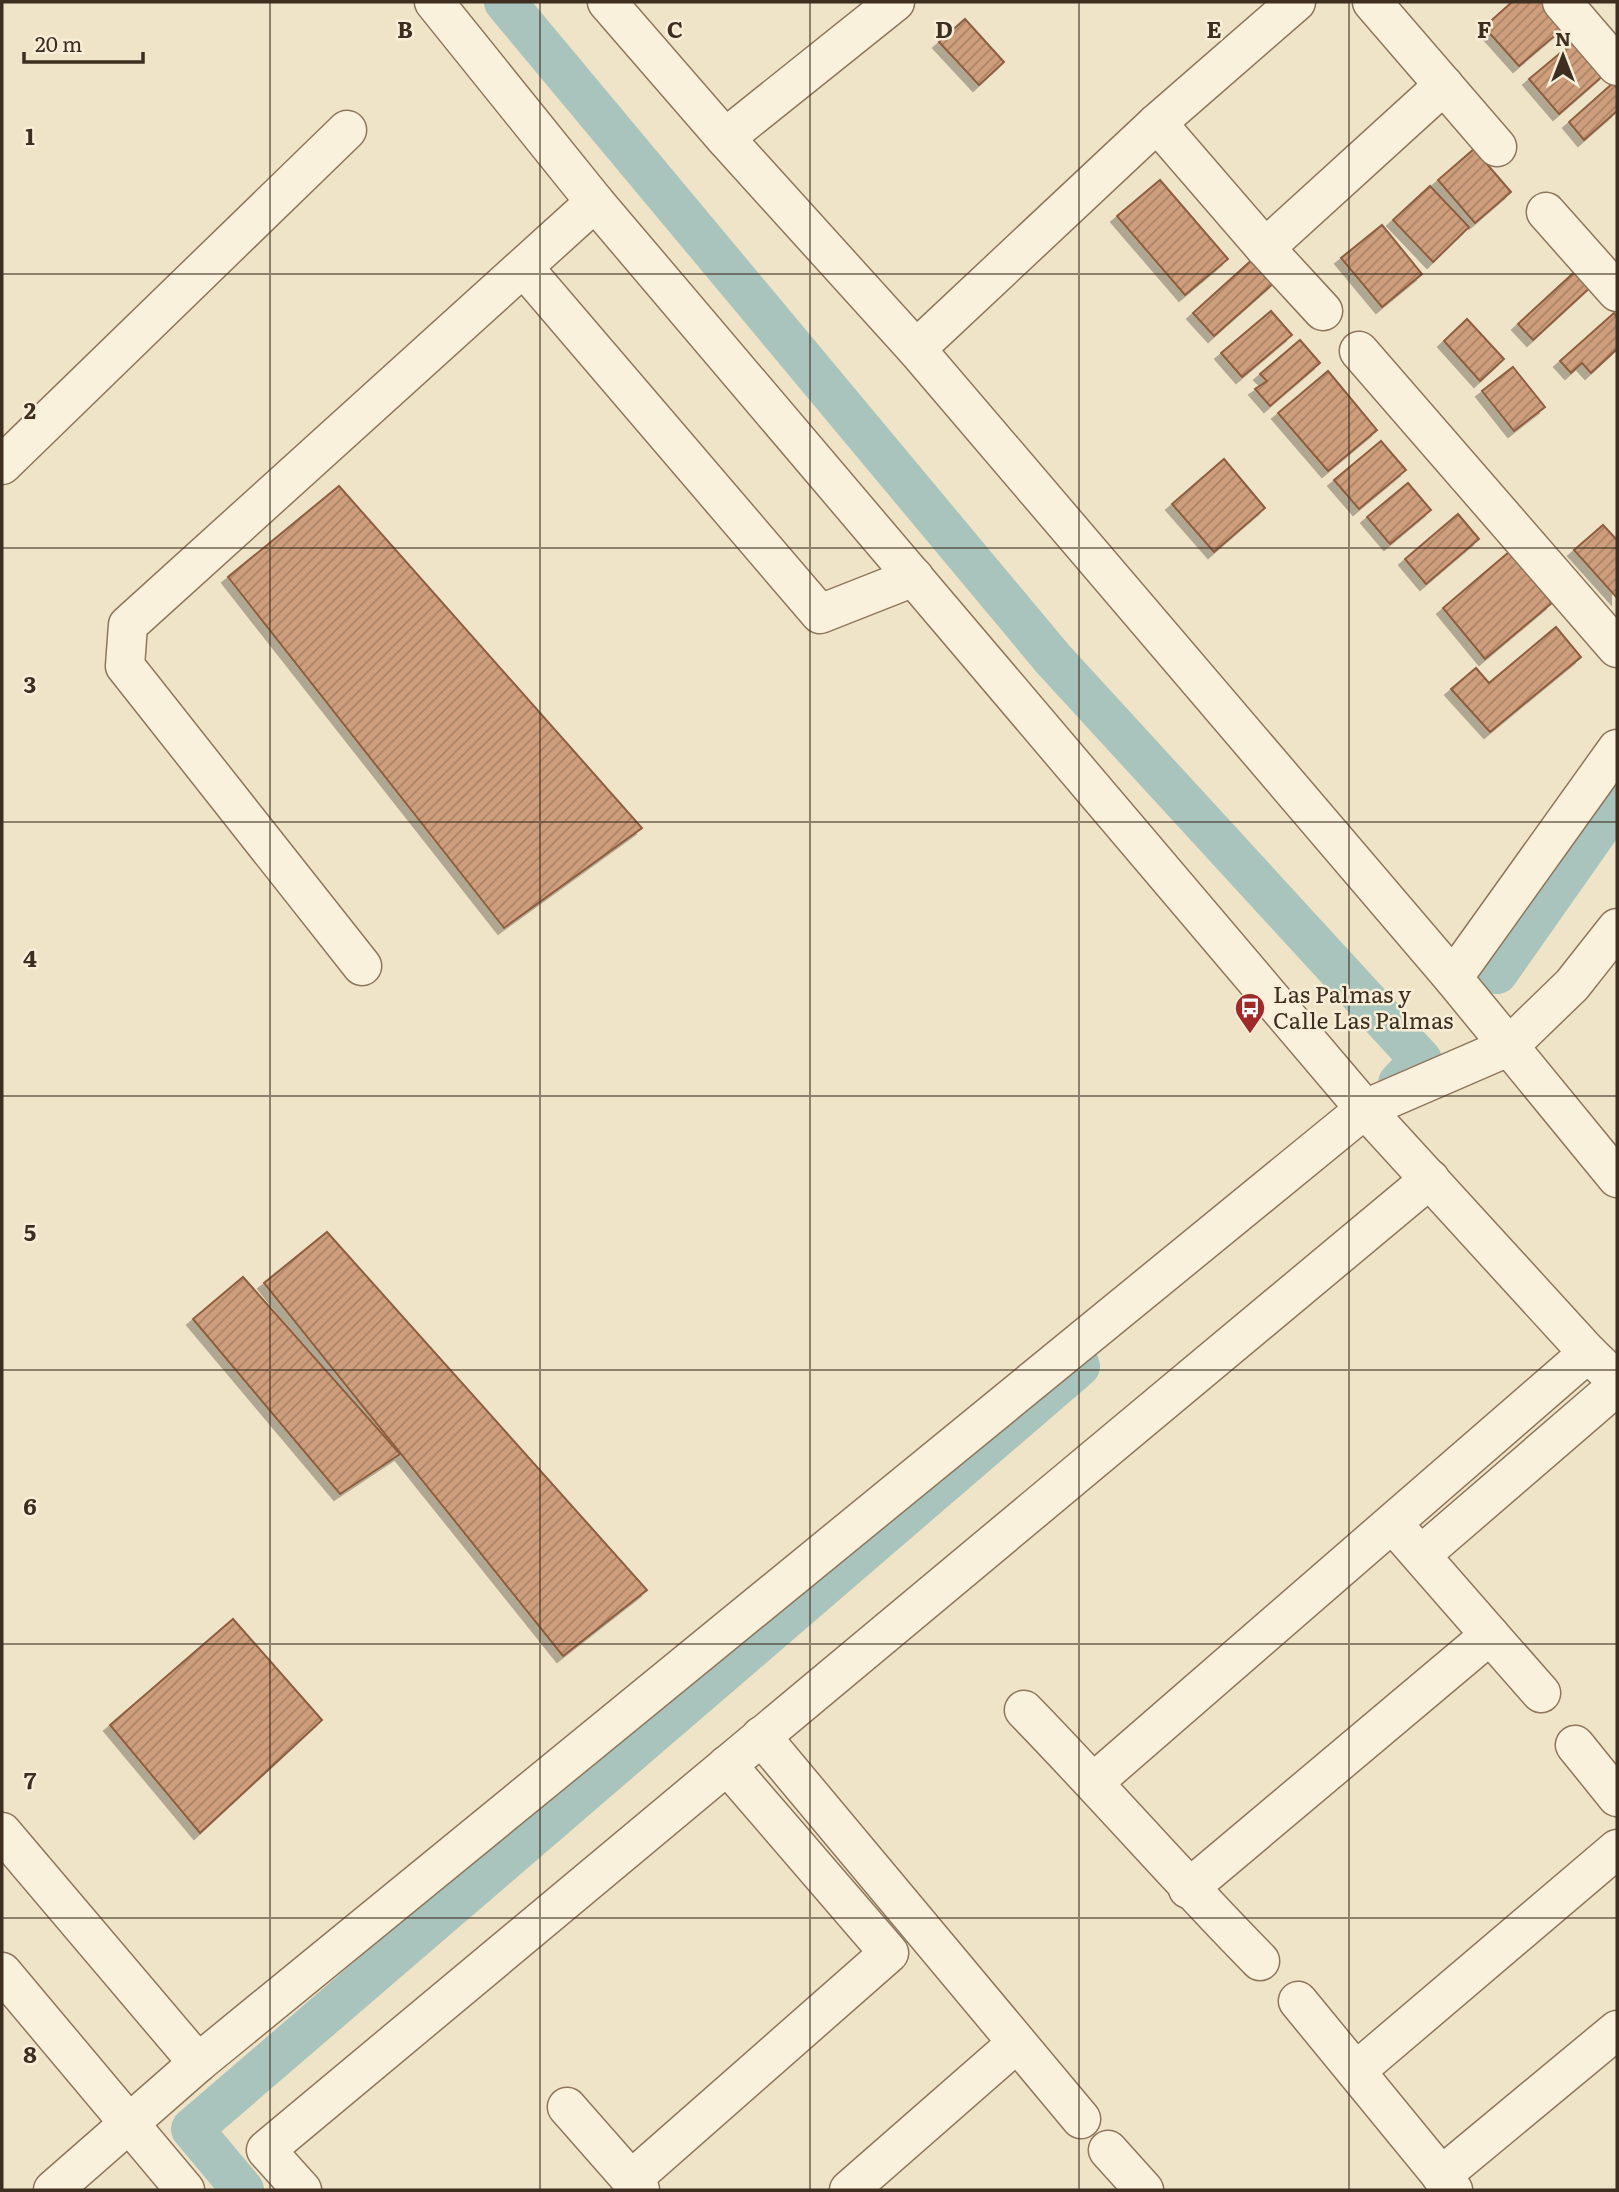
<svg xmlns="http://www.w3.org/2000/svg" width="1619" height="2192" font-family="Literata,serif">
<style>
.lines{fill:none;stroke-linecap:round;stroke-linejoin:round}
.canal{stroke:#a9c4bc;stroke-width:42}
.building{fill:url(#building-hatch);stroke:#8d5f41;stroke-width:2;filter:url(#shadow)}
.minor-casing{stroke:#8d765c;stroke-width:41}
.minor{stroke:#faf1dc;stroke-width:38}
.grid{fill:none;stroke:#3d2e20;stroke-width:2;stroke-opacity:0.55}
.labels{text-anchor:middle;stroke-width:5;stroke-linejoin:round;paint-order:stroke}
.poi-label{font-size:23px;fill:#3d2e20;stroke:#f7eed8;text-anchor:start}
.grid-label{font-size:23px;text-anchor:middle;font-weight:bold;fill:#3d2e20;stroke:#f7eed8;stroke-width:5;stroke-linejoin:round;paint-order:stroke}
</style>
<defs>
<pattern id="building-hatch" width="6" height="6" patternUnits="userSpaceOnUse" patternTransform="scale(1.75)"><rect width="6" height="6" fill="#cf9f7d"/><path d="M-1 1l2-2M0 6l6-6M5 7l2-2" fill="none" stroke="#a98266"/></pattern>
<filter id="shadow"><feDropShadow dx="-6" dy="6" stdDeviation="0" flood-color="#0004"/></filter>
</defs>
<rect width="100%" height="100%" fill="#f0e4c8"/>
<g class="lines">
<g class="canal">
<polyline points="505,2 1053,659 1421,1060 1399,1083"/>
<polyline points="1497,973 1617,802"/>
<polyline points="243,2190 192,2129 1079,1366"/>
</g>
</g>
<g class="building">
<polygon points="1512,2 1544,2 1566,26 1519,66 1484,27"/>
<polygon points="965,19 1004,62 979,85 939,42"/>
<polygon points="1576,40 1605,74 1559,114 1529,79"/>
<polygon points="1613,83 1617,88 1617,111 1584,140 1569,122"/>
<polygon points="1474,149 1511,192 1475,223 1438,180"/>
<polygon points="1160,180 1228,259 1185,295 1117,216"/>
<polygon points="1430,186 1469,227 1433,262 1393,220"/>
<polygon points="1382,225 1422,274 1382,307 1341,258"/>
<polygon points="1254,258 1275,282 1214,336 1193,313"/>
<polygon points="1581,266 1596,282 1533,340 1518,324"/>
<polygon points="1271,311 1292,335 1242,377 1221,353"/>
<polygon points="1614,313 1617,317 1617,349 1591,373 1582,363 1571,373 1560,361"/>
<polygon points="1467,319 1504,359 1480,381 1444,341"/>
<polygon points="1300,340 1320,363 1270,406 1255,389 1267,381 1260,374"/>
<polygon points="1513,367 1545,407 1514,431 1482,391"/>
<polygon points="1328,371 1377,430 1328,471 1278,413"/>
<polygon points="1381,441 1406,470 1359,509 1334,480"/>
<polygon points="1224,459 1265,508 1214,552 1172,504"/>
<polygon points="1408,483 1431,510 1390,544 1367,517"/>
<polygon points="339,486 642,828 504,928 228,577"/>
<polygon points="1458,514 1479,539 1426,584 1405,559"/>
<polygon points="1603,525 1617,540 1617,598 1574,550"/>
<polygon points="1509,552 1552,603 1485,659 1443,608"/>
<polygon points="1556,627 1581,657 1490,732 1451,689 1476,668 1489,683"/>
<polygon points="327,1232 647,1590 563,1656 264,1283"/>
<polygon points="243,1277 400,1454 340,1494 193,1319"/>
<polygon points="233,1619 322,1720 200,1833 110,1725"/>
</g>
<g class="lines">
<g class="minor-casing">
<g id="minor">
<polyline points="434,2 595,202 1365,1109 1588,1353 1617,1381"/>
<polyline points="607,2 725,138 916,349 1453,978 1617,1178"/>
<polyline points="1372,2 1497,147"/>
<polyline points="1562,2 1617,66"/>
<polyline points="1157,123 1265,248 1323,311"/>
<polyline points="725,138 895,2"/>
<polyline points="1546,212 1617,292"/>
<polyline points="1265,248 1444,85"/>
<polyline points="524,268 820,614 914,577"/>
<polyline points="916,349 1157,123 1296,2"/>
<polyline points="1359,351 1617,648"/>
<polyline points="2,465 347,130"/>
<polyline points="362,966 125,666 128,625 595,202"/>
<polyline points="1453,978 1617,749"/>
<polyline points="1421,1555 1617,1386"/>
<polyline points="1490,1635 1541,1693"/>
<path d="M1024,1710C1104,1792 1179,1879 1260,1961"/>
<polyline points="761,1736 1081,2119"/>
<polyline points="1575,1745 1617,1797"/>
<polyline points="1094,1782 1588,1353"/>
<polyline points="2,1832 198,2063"/>
<polyline points="1188,1889 1490,1635 1393,1524"/>
<polyline points="2,1972 185,2190"/>
<polyline points="1298,2001 1453,2190"/>
<polyline points="1356,2071 1617,1849"/>
<polyline points="567,2107 640,2190"/>
<polyline points="1108,2150 1144,2190"/>
<polyline points="1441,2176 1617,2030"/>
<polyline points="631,2180 889,1953 727,1765"/>
<polyline points="53,2190 198,2063 1365,1109 1508,1047 1572,985 1617,928"/>
<polyline points="302,2190 266,2150 1430,1179"/>
<polyline points="849,2190 1017,2043"/>
</g>
</g>
<use href="#minor" class="minor"/>
</g>
<path class="grid" d="M270,2V2190M540,2V2190M810,2V2190M1079,2V2190M1349,2V2190M2,274H1617M2,548H1617M2,822H1617M2,1096H1617M2,1370H1617M2,1644H1617M2,1918H1617"/>
<defs>
<g id="bus-pin" transform="scale(1.575)"><path d="M0 17L-7.5 6A9.5 9.5 0 1 1 7.5 6Z" fill="#9e2a2b" stroke="#f7eed8"/><path d="M-5-6H5V4H4V6H2V4H-2V6H-4V4H-5ZM-3.5-4V0h7V-4ZM-3.5 1.2v1.5H-2V1.2ZM2 1.2v1.5H3.5V1.2Z" fill="#fff"/></g>
</defs>
<g fill-rule="evenodd">
<use href="#bus-pin" x="1250" y="1008"/>
</g>
<g class="labels">
<g class="poi-label">
<text x="1273" y="1003">Las Palmas y<tspan x="1273" dy="26">Calle Las Palmas</tspan></text>
</g>
</g>
<g class="grid-label">
<text x="405" y="38">B</text>
<text x="675" y="38">C</text>
<text x="944" y="38">D</text>
<text x="1214" y="38">E</text>
<text x="1484" y="38">F</text>
<text x="30" y="145">1</text>
<text x="30" y="419">2</text>
<text x="30" y="693">3</text>
<text x="30" y="967">4</text>
<text x="30" y="1241">5</text>
<text x="30" y="1515">6</text>
<text x="30" y="1789">7</text>
<text x="30" y="2063">8</text>
</g>
<rect width="1619" height="2192" fill="none" stroke="#3d2e20" stroke-width="7"/>
<g transform="translate(1563 56)" stroke="#f7eed8" stroke-width="5" paint-order="stroke">
<path d="M0-5L12 26L0 18L-12 26Z" fill="#3d2e20"/>
<text y="-10" font-size="19" font-weight="bold" text-anchor="middle" fill="#3d2e20">N</text>
</g>
<path d="M24 52v10h119v-10" fill="none" stroke="#3d2e20" stroke-width="3.5"/>
<text x="35" y="52" font-size="21" fill="#3d2e20" stroke="#f7eed8" stroke-width="5" paint-order="stroke">20 m</text>
</svg>
